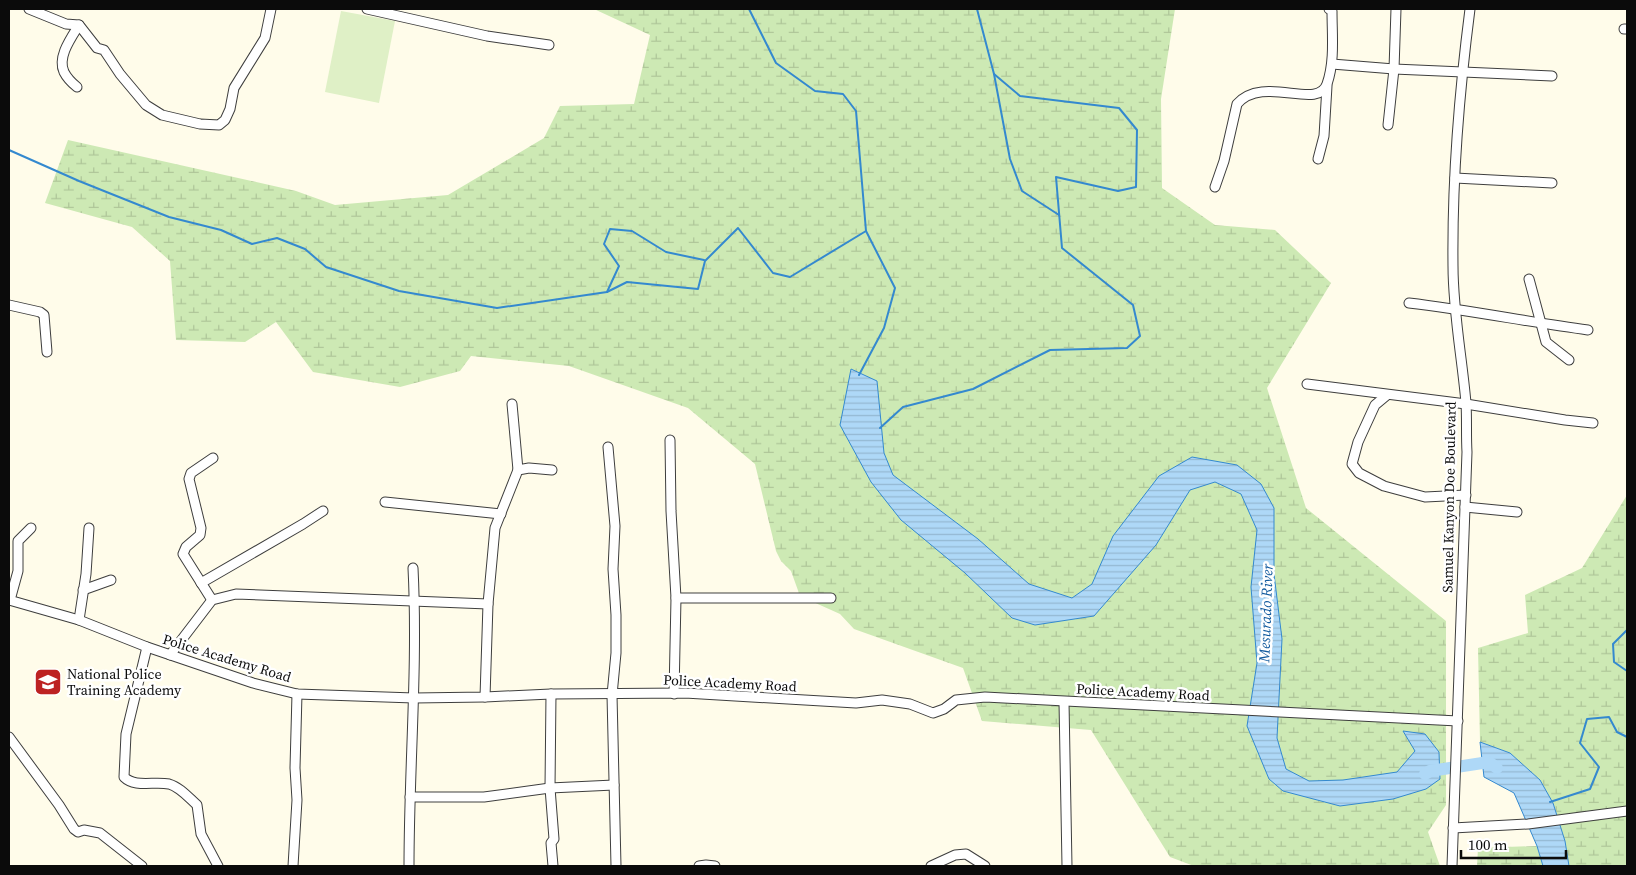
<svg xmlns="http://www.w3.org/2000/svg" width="1636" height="875" font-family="'Source Serif 4',serif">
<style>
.wetland{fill:url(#wetland-marsh)}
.pitch{fill:#dff0c6}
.water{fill:url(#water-rules);stroke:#3489cf}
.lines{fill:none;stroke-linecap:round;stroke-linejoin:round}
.stream{stroke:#3489cf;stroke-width:2}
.river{stroke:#aed8f7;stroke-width:12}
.minor-casing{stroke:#3e3e3e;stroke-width:11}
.minor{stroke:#fff;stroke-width:9}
.labels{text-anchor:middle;stroke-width:5;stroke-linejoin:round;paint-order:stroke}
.street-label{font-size:14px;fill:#0b0b0b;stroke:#fff}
.poi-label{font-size:14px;fill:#0b0b0b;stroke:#fff;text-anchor:start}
.water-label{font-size:15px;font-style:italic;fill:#135b9e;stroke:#fff}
</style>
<defs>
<pattern id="wetland-marsh" width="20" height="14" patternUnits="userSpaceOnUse" patternTransform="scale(1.25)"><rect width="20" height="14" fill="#cde9b4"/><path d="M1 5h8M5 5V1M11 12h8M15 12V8" fill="none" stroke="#afc699"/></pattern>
<pattern id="water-rules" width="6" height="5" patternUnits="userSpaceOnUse" patternTransform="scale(1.25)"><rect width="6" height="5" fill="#aed8f7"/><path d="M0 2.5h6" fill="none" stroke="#94b8d2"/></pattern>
</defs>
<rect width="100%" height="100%" fill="#fffcea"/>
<g class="wetland">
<polygon points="594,9 1175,9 1161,99 1162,188 1215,225 1275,230 1331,283 1267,388 1306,508 1446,621 1446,805 1428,832 1440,866 1194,866 1170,857 1091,730 982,721 963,668 854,629 840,614 800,596 791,571 781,561 776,551 755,464 688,408 569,366 471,356 460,371 400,387 313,372 276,322 245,342 176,340 170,261 132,227 45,203 68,140 296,191 335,205 448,195 544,138 560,106 634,104 650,35"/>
<polygon points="1627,495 1627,866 1569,866 1565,841 1553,803 1540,780 1510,753 1480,742 1478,648 1528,633 1525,595 1582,568"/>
<polygon points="1537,846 1543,866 1477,866 1478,848"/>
</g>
<polygon class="pitch" points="341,11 395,21 379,103 325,92"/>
<g class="water">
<polygon points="851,369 877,381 884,453 893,475 978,539 1029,584 1072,598 1092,584 1113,536 1159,476 1192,457 1237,465 1261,484 1274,508 1274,574 1282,639 1277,738 1286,769 1309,781 1343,780 1397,772 1415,751 1403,731 1425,734 1439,752 1440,779 1426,789 1393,799 1340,806 1283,791 1269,779 1247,726 1257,663 1251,587 1257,530 1241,494 1215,482 1190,490 1156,545 1094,616 1035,625 1012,618 965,573 901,520 871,482 840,425"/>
<polygon points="1480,742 1510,753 1540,780 1553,803 1565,841 1569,866 1543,866 1537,846 1514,793 1484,777"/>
</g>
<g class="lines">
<g class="stream">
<polyline points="749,9 776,63 815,91 843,94 856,111 866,231 895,288 884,328 859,375"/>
<polyline points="994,74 1010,159 1022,191 1059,215"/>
<polyline points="9,150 79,181 169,217 221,230 252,244 277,238 305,249 326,267 399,291 497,308 607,292 627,282 698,289 705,261 738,228 773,273 790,277 866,231"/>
<polyline points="607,292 619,266 604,244 610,229 632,231 666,252 704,260"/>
<polyline points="880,428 903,407 973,389 1050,350 1127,348 1140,336 1133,305 1062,248 1056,177 1118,191 1136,187 1137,130 1119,108 1020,96 994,74 977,9"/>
<polyline points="1627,630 1613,644 1614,662 1627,671"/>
<polyline points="1550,802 1590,789 1599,767 1580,743 1587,719 1609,717 1617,732 1627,737"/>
</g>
<polyline class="river" points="1425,774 1430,771 1489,762 1497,768"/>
<g class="minor-casing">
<g id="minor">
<polyline points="29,9 66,24 79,25 97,48 104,50 120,74 146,105 162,115 200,124 219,125 225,120 230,109 234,88 265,38 271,9"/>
<polyline points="367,9 487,36 549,45"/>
<polyline points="1624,29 1627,29"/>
<polyline points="1332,64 1394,69 1552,76"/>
<path d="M77,87C72,83 67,78 64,72C57,57 71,38 79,25"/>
<polyline points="1388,125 1394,69 1396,9"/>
<polyline points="1318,159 1324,136 1327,86"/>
<polyline points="1455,178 1552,183"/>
<path d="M1215,187L1224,161L1237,104C1263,74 1318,111 1327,84C1335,61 1332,35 1332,11L1329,9"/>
<polyline points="1529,279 1546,342 1569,360"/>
<path d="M1409,303C1469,310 1528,322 1588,330"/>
<polyline points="9,305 40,312 44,315 47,352"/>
<polyline points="1307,384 1466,404 1565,420 1593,423"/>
<polyline points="1387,395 1375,405 1358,442 1352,464 1359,473 1384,486 1425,497 1466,495"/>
<polyline points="512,404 518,470"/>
<polyline points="670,440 671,511 676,598 674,694"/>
<polyline points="608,447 615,526 613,569 616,615 616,653 612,695 616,866"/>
<polyline points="385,502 501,514"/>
<polyline points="1465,507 1517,512"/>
<polyline points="201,583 303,524 323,511"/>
<polyline points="83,590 111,580"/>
<polyline points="676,598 831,598"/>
<polyline points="9,600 79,620 147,647 253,683 297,694 414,698 485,697 551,694 685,693 856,703 882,700 910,704 933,713 944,709 956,700 985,697 1458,721"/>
<polyline points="10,600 18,571 18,541 31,528"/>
<polyline points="212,600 183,554 186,547 200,535 201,528 189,479 191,473 213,458"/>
<polyline points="79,620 86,574 89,528"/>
<path d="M147,647L126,734L124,777C135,788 154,781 169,784C180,787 189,798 197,805L201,834L218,866"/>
<polyline points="170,655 212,600 236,594 488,604"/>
<polyline points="551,694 550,788 554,839 551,843 553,866"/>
<polyline points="485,697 488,604 495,528 518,470 529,468 552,470"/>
<polyline points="1064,702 1067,866"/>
<polyline points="9,737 59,805 74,829 78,832 84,830 100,833 142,866"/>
<polyline points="410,797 484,797 550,788 614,785"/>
<polyline points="1453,828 1528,824 1627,811"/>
<polyline points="293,866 297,800 295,768 297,694"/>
<path d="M409,866C409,767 418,667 413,568"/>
<polyline points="699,866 706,865 715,866"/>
<polyline points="931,866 955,855 966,854 985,866"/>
<path d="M1452,866L1467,452C1466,436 1467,419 1466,403C1462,357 1453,312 1453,266C1452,181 1459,94 1470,9"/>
</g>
</g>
<use href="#minor" class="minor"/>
</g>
<defs>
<g id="school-square" transform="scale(1.4375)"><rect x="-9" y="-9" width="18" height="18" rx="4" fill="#bd2222" stroke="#fff"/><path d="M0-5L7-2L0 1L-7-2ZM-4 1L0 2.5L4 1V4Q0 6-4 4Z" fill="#fff"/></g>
</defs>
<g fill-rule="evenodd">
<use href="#school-square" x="48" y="682"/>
</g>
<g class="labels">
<g class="street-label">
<text transform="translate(1449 497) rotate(-89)" y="5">Samuel Kanyon Doe Boulevard</text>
<text transform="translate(227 658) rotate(17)" y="5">Police Academy Road</text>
<text transform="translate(730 683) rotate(3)" y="5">Police Academy Road</text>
<text transform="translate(1143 692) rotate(3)" y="5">Police Academy Road</text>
</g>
<g class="poi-label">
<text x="67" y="679">National Police<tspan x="67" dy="16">Training Academy</tspan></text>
</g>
<g class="water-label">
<text transform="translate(1266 613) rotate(-88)" y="5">Mesurado River</text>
</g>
</g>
<rect width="1636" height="875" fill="none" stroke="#0b0b0b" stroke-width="20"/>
<path d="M1461 850v8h105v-8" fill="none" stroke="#0b0b0b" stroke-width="2.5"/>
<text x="1468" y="850" font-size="15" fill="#0b0b0b" stroke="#ffffff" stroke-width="4" paint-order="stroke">100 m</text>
</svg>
